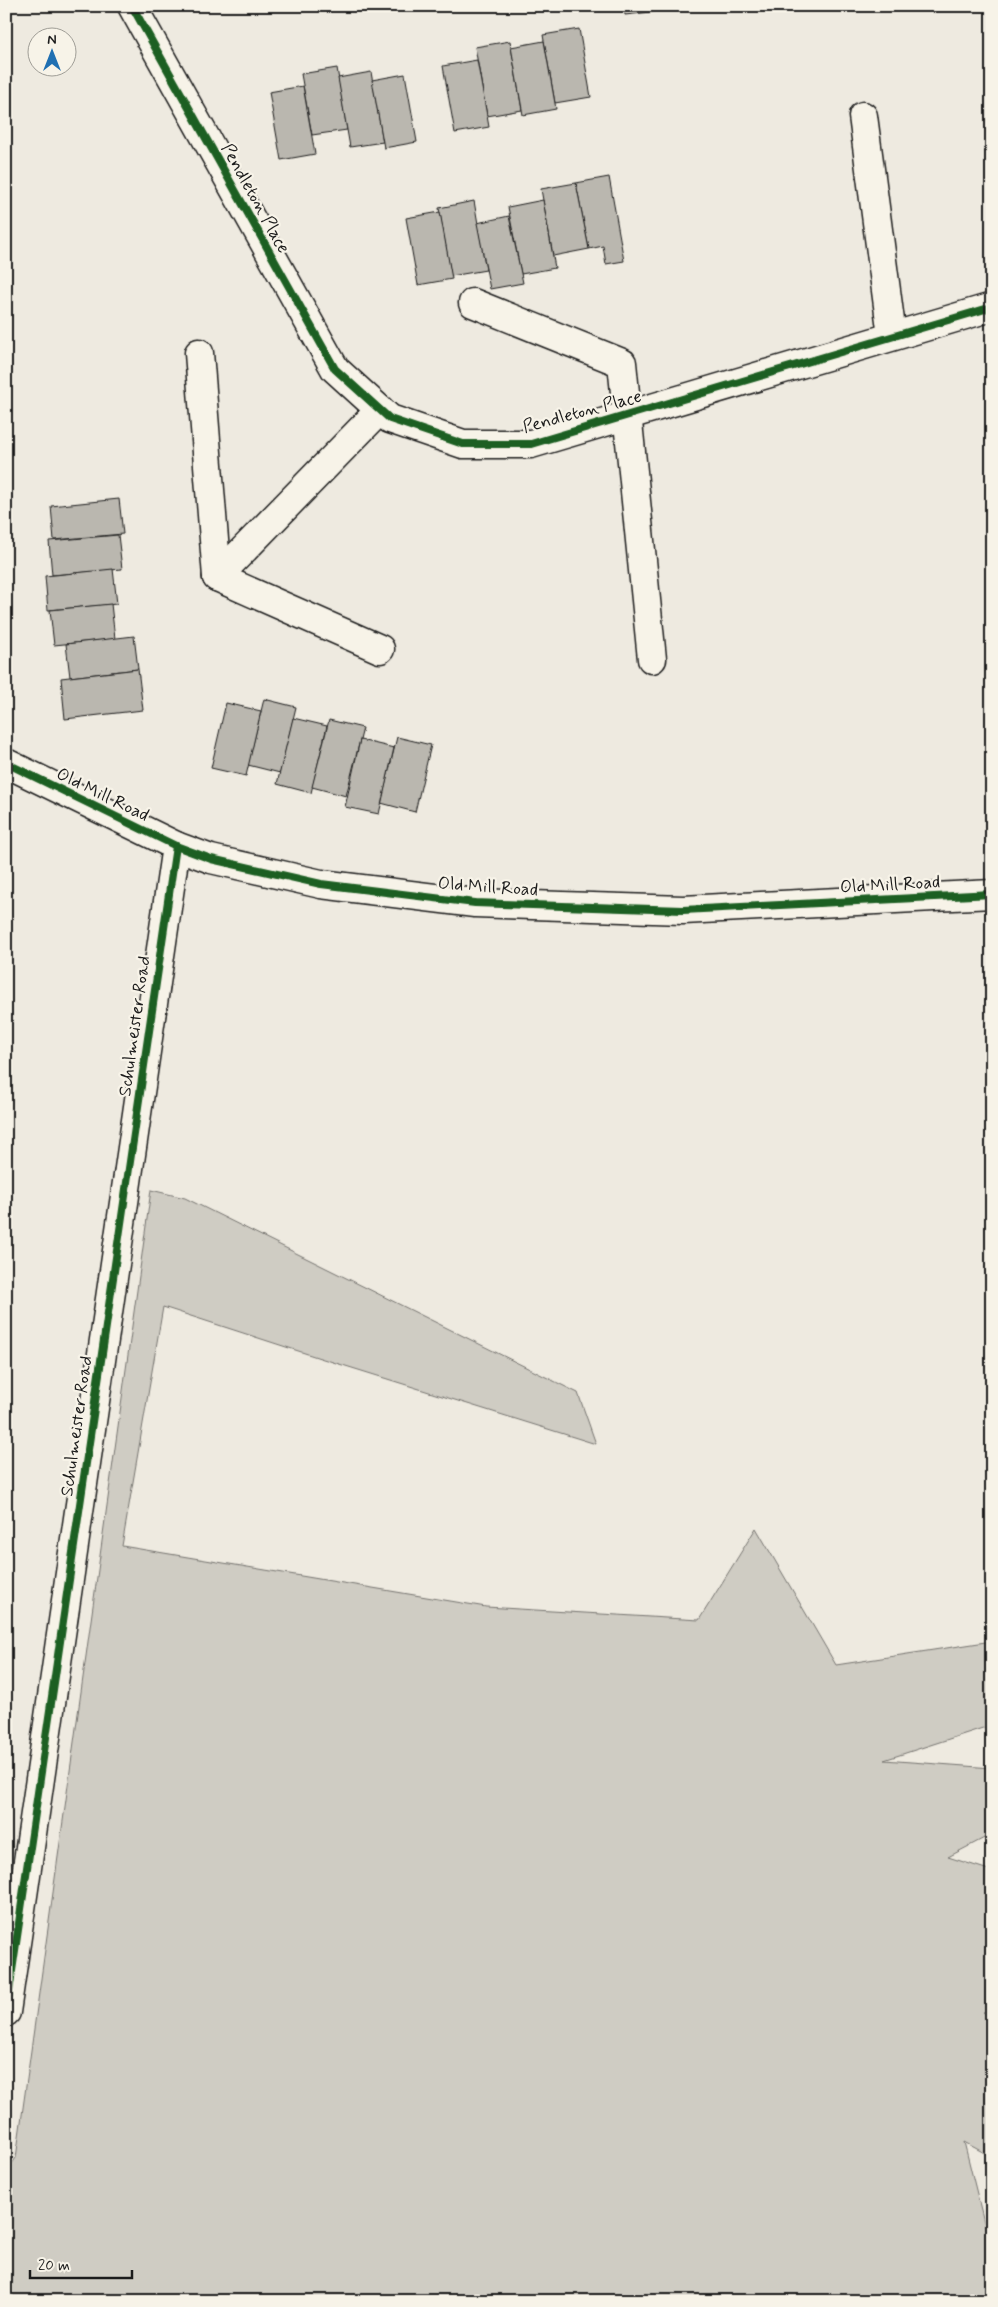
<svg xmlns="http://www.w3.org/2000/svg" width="998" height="2307" font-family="Mynerve,sans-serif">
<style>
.green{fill:#cfccc3;stroke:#767470}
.building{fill:#bab7af;stroke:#1c1c1c}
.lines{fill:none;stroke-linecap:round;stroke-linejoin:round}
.minor-casing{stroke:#1c1c1c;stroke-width:31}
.minor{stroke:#f7f3e8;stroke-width:28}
.cycleway-casing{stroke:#f7f3e8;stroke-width:11}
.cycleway{stroke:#1b5e20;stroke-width:8}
.labels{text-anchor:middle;stroke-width:4.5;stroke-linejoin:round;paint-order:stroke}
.street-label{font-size:18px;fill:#1c1c1c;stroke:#f7f3e8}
</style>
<rect width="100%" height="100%" fill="#eeeae0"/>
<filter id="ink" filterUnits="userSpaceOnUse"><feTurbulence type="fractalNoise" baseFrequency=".02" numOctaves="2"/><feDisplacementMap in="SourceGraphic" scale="10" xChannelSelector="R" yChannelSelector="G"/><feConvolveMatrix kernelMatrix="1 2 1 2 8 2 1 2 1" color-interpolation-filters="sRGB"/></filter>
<g filter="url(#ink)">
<polygon class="green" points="151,1190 185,1198 578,1393 596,1444 320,1358 163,1307 122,1546 486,1607 699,1620 756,1528 836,1665 992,1641 992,1725 884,1760 992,1768 992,1834 948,1857 992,1871 992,2010 983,2012 992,2019 992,2157 964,2142 992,2254 992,2301 6,2301 6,2172 16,2158"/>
<g class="building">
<polygon points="624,6 694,6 694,7 625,15"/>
<polygon points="579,29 591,97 555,103 543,35"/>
<polygon points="510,41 522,110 487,116 475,47"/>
<polygon points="544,41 556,109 523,115 511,47"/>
<polygon points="477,60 489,127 455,133 443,66"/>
<polygon points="337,68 347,130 312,135 301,74"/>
<polygon points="371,72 383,142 350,147 338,78"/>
<polygon points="405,74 417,142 384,148 372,80"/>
<polygon points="303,86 315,154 281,160 269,92"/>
<polygon points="609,177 624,261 606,264 603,246 589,249 576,183"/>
<polygon points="576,183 589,249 553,256 541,189"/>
<polygon points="543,200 555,268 521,274 508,207"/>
<polygon points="474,201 486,270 451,276 439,208"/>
<polygon points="440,212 452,279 418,285 406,218"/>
<polygon points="509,216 523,283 490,289 477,223"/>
<polygon points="119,499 123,534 54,540 51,506"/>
<polygon points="118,535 122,569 52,575 49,541"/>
<polygon points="113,569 117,604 48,610 45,576"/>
<polygon points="111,604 115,639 54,645 50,610"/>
<polygon points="134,636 138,669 70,677 66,644"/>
<polygon points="138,669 143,710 65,719 61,678"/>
<polygon points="264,699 296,707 280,773 248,765"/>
<polygon points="226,703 261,711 246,776 211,768"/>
<polygon points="293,718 327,726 311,793 277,784"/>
<polygon points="329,720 363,728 346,796 312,787"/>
<polygon points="397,737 431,745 415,812 381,803"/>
<polygon points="360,740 394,748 379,814 345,807"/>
</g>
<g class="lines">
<g class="minor-casing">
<g id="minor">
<polyline points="132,6 335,369 390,419 463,444 531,444 992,307"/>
<polyline points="863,116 892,336"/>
<polyline points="473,303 622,363 652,659"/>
<polyline points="199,353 217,577"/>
<polyline points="217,577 380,410"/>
<polyline points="217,577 380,649"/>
<polyline points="6,763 176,846 211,859 321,884 475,903 683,910 992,894"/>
<polyline points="6,2012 176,846"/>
</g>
</g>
<use href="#minor" class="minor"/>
<g class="cycleway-casing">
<g id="cycleway">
<polyline points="132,6 335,369 390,419 463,444 531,444 992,307"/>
<polyline points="6,763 176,846 211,859 321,884 475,903 683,910 992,894"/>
<polyline points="6,2012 176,846"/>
</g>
</g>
<use href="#cycleway" class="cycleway"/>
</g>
</g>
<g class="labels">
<g class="street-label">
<text transform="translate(256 198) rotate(61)" y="6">Pendleton Place</text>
<text transform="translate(582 411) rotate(-15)" y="6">Pendleton Place</text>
<text transform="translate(103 794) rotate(26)" y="6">Old Mill Road</text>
<text transform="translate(890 884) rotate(-3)" y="6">Old Mill Road</text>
<text transform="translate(488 886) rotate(4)" y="6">Old Mill Road</text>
<text transform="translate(134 1026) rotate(-82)" y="6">Schulmeister Road</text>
<text transform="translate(76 1426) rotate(-82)" y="6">Schulmeister Road</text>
</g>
</g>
<rect width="998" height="2307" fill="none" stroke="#f7f3e8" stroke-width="25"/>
<rect x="12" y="12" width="973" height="2282" fill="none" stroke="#1c1c1c" stroke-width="2" filter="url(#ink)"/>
<g transform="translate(52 52)"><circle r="24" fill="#f7f3e8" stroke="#9f9d96"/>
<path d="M0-4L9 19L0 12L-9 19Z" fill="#1f6fb2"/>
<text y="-8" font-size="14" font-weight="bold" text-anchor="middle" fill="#1c1c1c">N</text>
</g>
<path d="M30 2270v8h102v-8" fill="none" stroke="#1c1c1c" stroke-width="2.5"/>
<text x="38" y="2270" font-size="15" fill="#1c1c1c" stroke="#f7f3e8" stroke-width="4" paint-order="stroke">20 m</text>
</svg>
